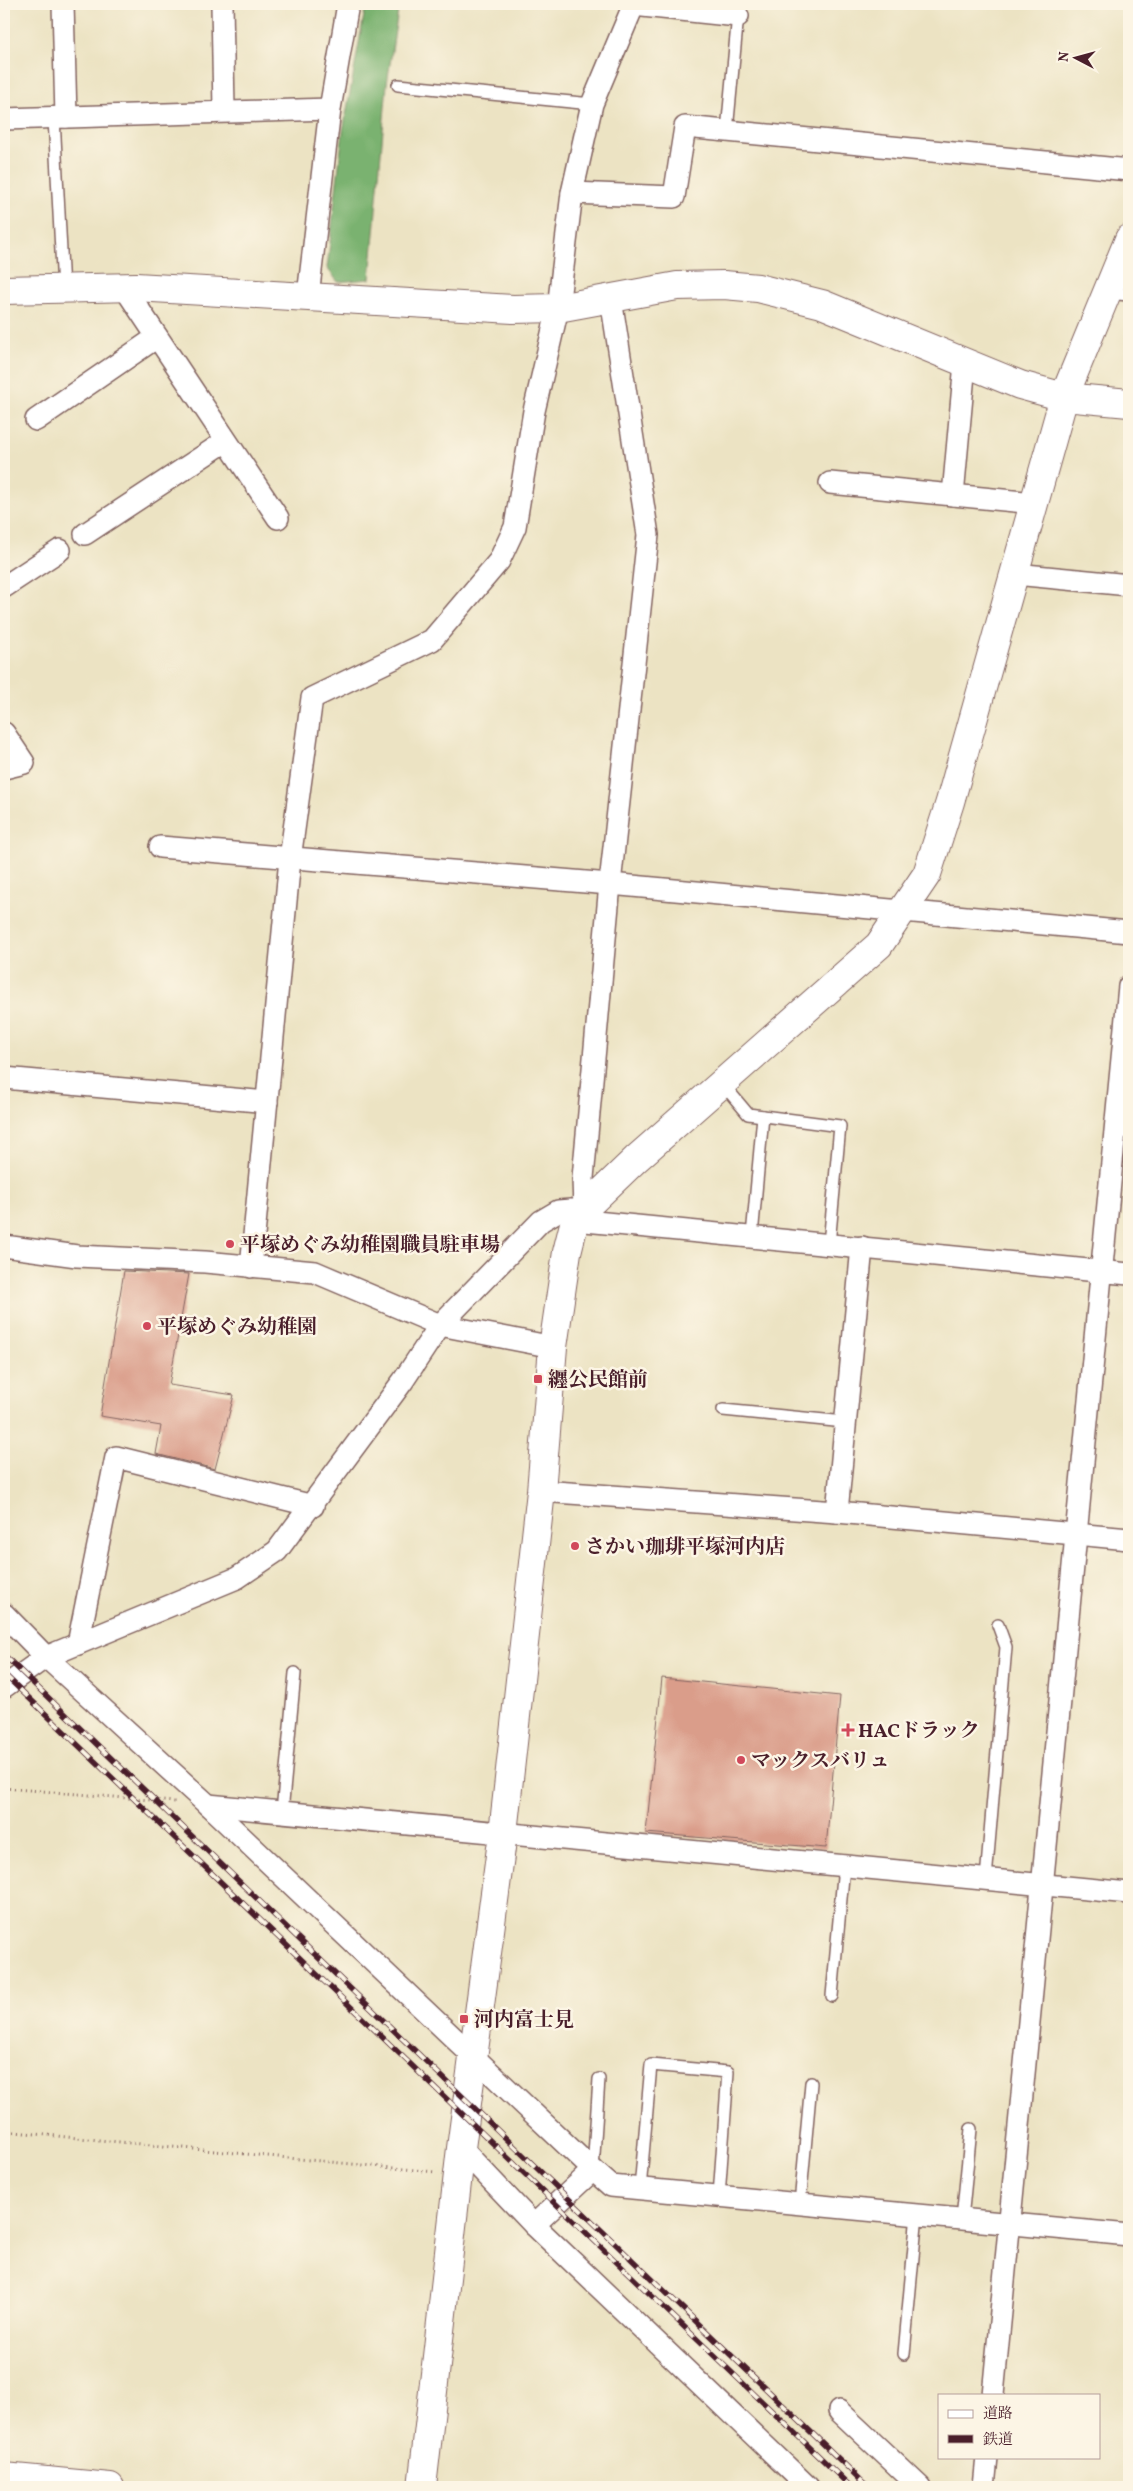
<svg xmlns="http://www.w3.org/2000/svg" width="1133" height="2491" font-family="Vollkorn,'Noto Serif JP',serif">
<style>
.forest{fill:#7ab270;stroke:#62684e}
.building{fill:#da9d8a}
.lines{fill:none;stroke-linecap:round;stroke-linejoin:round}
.lane-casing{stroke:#836460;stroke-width:14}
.street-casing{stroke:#836460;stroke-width:24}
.secondary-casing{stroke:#836460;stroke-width:30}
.path{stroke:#836460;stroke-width:3;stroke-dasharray:1 4;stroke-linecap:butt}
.lane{stroke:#fff;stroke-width:11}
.street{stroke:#fff;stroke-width:21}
.secondary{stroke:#fff;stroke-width:28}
.rail-casing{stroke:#4a1f2b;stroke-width:5.5}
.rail{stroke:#fcf5e5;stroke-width:4;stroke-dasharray:11;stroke-linecap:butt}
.poi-dot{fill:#d1495b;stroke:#fcf5e5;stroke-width:2}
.labels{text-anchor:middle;stroke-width:5;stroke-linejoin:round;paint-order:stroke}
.poi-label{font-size:20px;font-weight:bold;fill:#4a1f2b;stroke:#fcf5e5;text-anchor:start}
</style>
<rect width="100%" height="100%" fill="#fcf5e5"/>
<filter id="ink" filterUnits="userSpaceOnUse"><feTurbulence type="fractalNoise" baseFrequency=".02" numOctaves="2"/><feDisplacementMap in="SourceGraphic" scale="10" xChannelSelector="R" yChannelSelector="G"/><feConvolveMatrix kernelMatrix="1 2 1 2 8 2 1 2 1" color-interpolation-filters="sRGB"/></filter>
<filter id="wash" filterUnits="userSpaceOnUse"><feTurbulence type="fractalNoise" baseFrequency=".0096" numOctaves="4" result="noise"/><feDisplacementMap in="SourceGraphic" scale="20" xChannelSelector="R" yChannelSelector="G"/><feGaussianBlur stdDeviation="1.12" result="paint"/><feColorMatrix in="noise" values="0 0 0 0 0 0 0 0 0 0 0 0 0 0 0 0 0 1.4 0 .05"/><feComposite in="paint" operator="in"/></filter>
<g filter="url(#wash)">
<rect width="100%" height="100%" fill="#ece3c3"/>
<polygon class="forest" points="366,4 399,4 387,84 370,279 338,282 327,268 343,131"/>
<g id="blocks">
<g class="building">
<polygon points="124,1271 189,1274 169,1385 234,1395 215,1469 156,1454 161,1426 100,1416"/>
<polygon points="662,1678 840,1696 826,1848 646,1833"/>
</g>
</g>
</g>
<g filter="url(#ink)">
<use href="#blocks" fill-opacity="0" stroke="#836460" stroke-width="1"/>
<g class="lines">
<g class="lane-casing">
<g id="lane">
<polyline points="398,85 592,104"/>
<polyline points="54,118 63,289"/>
<polyline points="727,131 739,4"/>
<polyline points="1107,293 1129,295"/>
<polyline points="722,1083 748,1114 840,1126 829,1244"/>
<polyline points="752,1236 763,1116"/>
<polyline points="723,1410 845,1422"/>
<polyline points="282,1812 295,1673"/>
<polyline points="986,1879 1006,1647 998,1625"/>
<polyline points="832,1996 844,1866"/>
<polyline points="593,2170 599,2079"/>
<polyline points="640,2189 651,2065 728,2072 719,2196"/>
<polyline points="800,2204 811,2083"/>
<polyline points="962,2219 971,2129"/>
<polyline points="904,2354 917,2214"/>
</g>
</g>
<g class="street-casing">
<g id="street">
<polyline points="63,4 66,117"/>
<polyline points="222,4 224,110"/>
<polyline points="633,5 738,16"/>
<polyline points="4,119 330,109"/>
<polyline points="572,193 674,197 685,127 1129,170"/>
<polyline points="124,287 278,518"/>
<polyline points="308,296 330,109 348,4"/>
<polyline points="36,420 157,337"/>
<polyline points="830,483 1034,503"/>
<polyline points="953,495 965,363"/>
<polyline points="85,534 226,441"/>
<polyline points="1015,574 1129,585"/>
<polyline points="4,587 60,550"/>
<polyline points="4,733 24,763 4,768"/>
<polyline points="160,847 610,884 1129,932"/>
<polyline points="4,1078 267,1102"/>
<polyline points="575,1220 1129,1274"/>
<polyline points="4,1246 77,1256 205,1262 315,1272 440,1325 553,1347"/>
<polyline points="251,1267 290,859 312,698 432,640 499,561 515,527 534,411 558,308 572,193 592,104 634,4"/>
<polyline points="541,1491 837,1512 1129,1539"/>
<polyline points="837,1512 862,1247"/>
<polyline points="4,1614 46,1657 208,1805 593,2170"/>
<polyline points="78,1644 116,1457 313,1506"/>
<polyline points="4,1687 46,1657 237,1578 277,1551 403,1381 440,1325 541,1221 558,1211 584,1209 583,1178 610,884 648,535 611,299"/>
<polyline points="208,1805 1129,1893"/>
<polyline points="461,2148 534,2225 808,2487"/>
<polyline points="534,2225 593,2170 611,2186 1129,2235"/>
<polyline points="993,2395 1129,986"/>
<polyline points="839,2411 920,2487"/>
<polyline points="984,2487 987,2457"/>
</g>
</g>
<g class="secondary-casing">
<g id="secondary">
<polyline points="4,290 136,287 513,309 558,308 677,286 724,285 758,288 822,304 1020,385 1064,397 1129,403"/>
<polyline points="4,2477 110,2487"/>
<polyline points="422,2487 461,2148 503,1833 541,1491 553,1347 567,1252 575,1220 584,1209 636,1159 879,945 927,874 950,802 1064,397 1129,239"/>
</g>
</g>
<g class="path">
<polyline points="4,1788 175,1802"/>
<polyline points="4,2131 436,2172"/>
</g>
<use href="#lane" class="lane"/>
<use href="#street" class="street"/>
<use href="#secondary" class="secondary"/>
<g class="rail-casing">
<g id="rail">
<polyline points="4,1655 868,2487"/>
<polyline points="4,1674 851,2487"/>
</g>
</g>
<use href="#rail" class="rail"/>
</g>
</g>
<g class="poi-dot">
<circle cx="230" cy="1244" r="5"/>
<circle cx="147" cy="1326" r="5"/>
<rect x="533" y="1374" width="10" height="10" rx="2.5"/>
<circle cx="575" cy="1546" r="5"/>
<path d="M845.5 1722.5h5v5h5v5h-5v5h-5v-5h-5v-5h5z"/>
<circle cx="741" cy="1760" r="5"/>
<rect x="459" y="2014" width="10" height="10" rx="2.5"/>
</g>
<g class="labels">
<g class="poi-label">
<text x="240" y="1251">平塚めぐみ幼稚園職員駐車場</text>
<text x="157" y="1333">平塚めぐみ幼稚園</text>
<text x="548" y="1386">纒公民館前</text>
<text x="585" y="1553">さかい珈琲平塚河内店</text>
<text x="858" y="1737">HACドラック</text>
<text x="751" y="1767">マックスバリュ</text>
<text x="474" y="2026">河内富士見</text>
</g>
</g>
<rect width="1133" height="2491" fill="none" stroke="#fcf5e5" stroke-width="20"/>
<rect x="938" y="2394" width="162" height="65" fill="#fcf5e5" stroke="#b59f9b"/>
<rect x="948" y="2410" width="25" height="8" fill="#ffffff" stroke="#b59f9b"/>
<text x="983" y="2418" font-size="15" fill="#4a1f2b">道路</text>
<rect x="948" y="2435" width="25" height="8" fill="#4a1f2b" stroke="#b59f9b"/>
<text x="983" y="2444" font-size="15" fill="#4a1f2b">鉄道</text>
<g transform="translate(1076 58) rotate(276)" stroke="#fcf5e5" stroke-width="4" paint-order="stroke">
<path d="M0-4L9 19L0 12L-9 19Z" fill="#4a1f2b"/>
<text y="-8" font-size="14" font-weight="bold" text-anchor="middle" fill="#4a1f2b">N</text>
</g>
</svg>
